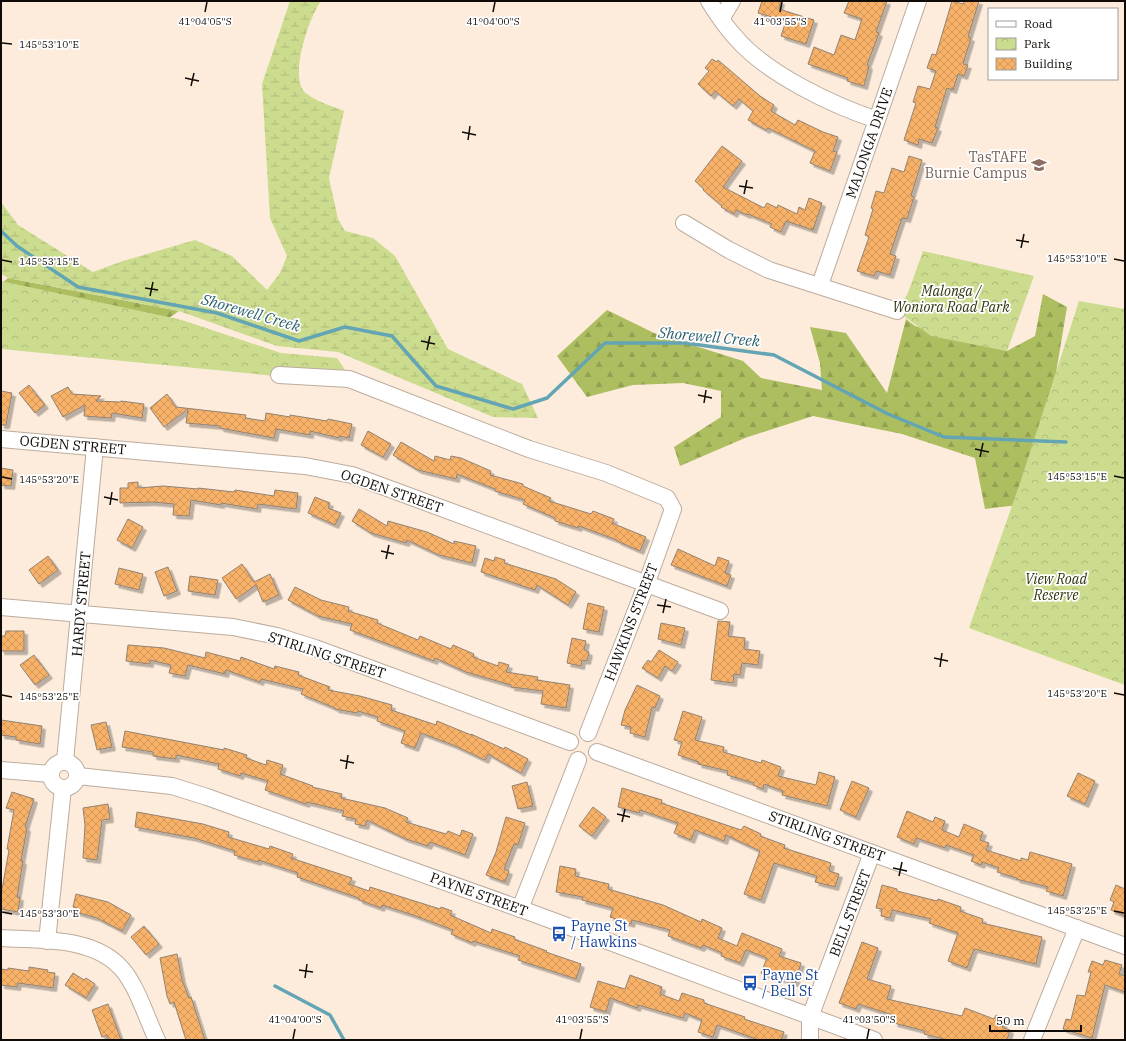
<svg xmlns="http://www.w3.org/2000/svg" width="1126" height="1041" font-family="'IBM Plex Serif',serif">
<style>
.forest{fill:url(#forest-firs)}
.wetland{fill:url(#wetland-marsh)}
.park{fill:url(#park-crowns)}
.lines{fill:none;stroke-linecap:round;stroke-linejoin:round}
.stream{stroke:#63a5b4;stroke-width:3.5}
.building{fill:url(#building-cross-hatch);stroke:#918273;filter:url(#shadow)}
.minor-casing{stroke:#bcac9d;stroke-width:18}
.minor{stroke:#fff;stroke-width:16}
.ticks{fill:none;stroke:#100b06;stroke-width:1.5}
.labels{text-anchor:middle;stroke-width:3.5;stroke-linejoin:round;paint-order:stroke}
.street-label{font-size:14px;fill:#100b06;stroke:#fff}
.education-label{font-size:14px;fill:#785e54;stroke:#fff;text-anchor:end}
.park-label{font-size:14px;font-style:italic;fill:#2e350d;stroke:#fff}
.transit-label{font-size:14px;fill:#164399;stroke:#fff;text-anchor:start}
.water-label{font-size:15px;font-style:italic;fill:#2a606d;stroke:#fff}
.ticks-label{font-size:10px;text-anchor:middle;fill:#100b06;stroke:#fff;stroke-width:3.5;stroke-linejoin:round;paint-order:stroke}
</style>
<defs>
<pattern id="forest-firs" width="22" height="20" patternUnits="userSpaceOnUse"><rect width="22" height="20" fill="#acbe60"/><path d="M5 1l3.5 6h-7zM16 11l3.5 6h-7z" fill="#93a252"/></pattern>
<pattern id="wetland-marsh" width="20" height="14" patternUnits="userSpaceOnUse"><rect width="20" height="14" fill="#ccdc8f"/><path d="M1 5h8M5 5V1M11 12h8M15 12V8" fill="none" stroke="#aebb7a"/></pattern>
<pattern id="park-crowns" width="20" height="18" patternUnits="userSpaceOnUse"><rect width="20" height="18" fill="#ccdc8f"/><path d="M2 6a3 3 0 1 1 6 0M12 15a3 3 0 1 1 6 0" fill="none" stroke="#aebb7a"/></pattern>
<pattern id="building-cross-hatch" width="8" height="8" patternUnits="userSpaceOnUse"><rect width="8" height="8" fill="#f7b168"/><path d="M0 0l8 8M0 8l8-8" fill="none" stroke="#d39759"/></pattern>
<filter id="shadow"><feDropShadow dx="3.5" dy="3.5" stdDeviation="0" flood-color="#0004"/></filter>
</defs>
<rect width="100%" height="100%" fill="#fdecdc"/>
<g class="forest">
<polygon points="8,278 179,311 162,323 1,284"/>
<polygon points="1043,294 1067,307 1050,409 1025,504 985,509 975,458 902,434 813,416 745,438 680,466 674,447 721,417 721,391 683,383 633,385 587,397 557,356 607,310 654,333 743,361 761,378 822,390 820,363 810,327 846,333 887,393 906,319 915,326 1007,351 1035,336"/>
</g>
<path class="wetland" d="M290,1H321C309,17 287,81 307,94C317,102 332,106 344,111L329,178L338,219L345,231L373,238L395,256L448,349L522,384L538,418L493,417L338,352L277,346L179,311L8,278L1,274V202L18,225L93,272L123,261L195,240L232,256L267,290L280,273L287,256L270,218L262,84Z"/>
<g class="park">
<polygon points="923,251 1034,276 1007,351 931,336 897,311 908,293"/>
<polygon points="1,281 182,320 281,353 337,358 356,386 265,375 1,349"/>
<polygon points="1079,301 1125,309 1125,685 969,628 1020,483"/>
</g>
<g class="lines">
<g class="stream">
<polyline points="1,231 17,246 78,287 217,313 299,341 345,327 392,336 436,386 513,409 547,398 605,343 685,343 774,355 888,414 944,437 1066,442"/>
<polyline points="275,986 330,1015 344,1040"/>
</g>
</g>
<g class="building">
<polygon points="762,1 781,1 779,9 814,20 806,44 781,36 786,21 758,13"/>
<polygon points="849,1 887,1 876,32 879,33 867,65 869,66 864,86 847,81 848,78 808,64 814,47 834,55 841,35 855,40 862,19 844,13"/>
<polygon points="952,1 963,4 964,1 979,1 968,37 971,38 963,64 968,65 964,76 958,74 953,90 947,88 935,127 938,128 932,143 919,139 918,145 904,140 916,103 913,102 918,86 930,89 936,71 927,68 932,54 936,55"/>
<polygon points="712,59 717,62 718,60 760,96 774,105 771,111 795,125 798,120 823,132 838,137 833,151 837,152 830,171 810,163 815,151 768,128 766,130 748,120 753,111 739,99 733,106 715,91 711,96 698,84 709,71 705,68"/>
<polygon points="722,146 742,161 723,187 764,208 767,203 777,208 778,205 797,214 799,207 805,210 809,198 822,203 813,230 786,221 781,232 770,227 772,224 748,214 747,215 736,210 734,214 721,207 722,206 703,190 704,189 695,181"/>
<polygon points="909,156 922,160 911,196 914,197 907,219 902,218 890,254 896,256 890,275 876,271 874,276 857,271 869,237 865,235 873,209 871,208 876,191 884,193 892,168 904,172"/>
<polygon points="29,385 45,405 35,413 19,393"/>
<polygon points="68,387 72,394 101,396 96,401 120,402 121,401 144,404 142,418 112,413 111,418 84,416 85,405 63,417 51,396"/>
<polygon points="1,391 12,393 6,425 1,425"/>
<polygon points="167,394 176,407 246,415 245,418 265,421 266,413 290,417 290,415 327,421 328,419 352,424 349,438 339,436 339,438 310,431 310,435 276,429 274,438 220,428 220,426 186,423 188,409 164,427 150,408"/>
<polygon points="368,431 391,444 383,457 361,445"/>
<polygon points="401,442 434,461 435,456 450,460 451,456 461,458 491,471 490,475 523,484 523,486 551,498 549,501 591,514 593,511 614,519 612,523 646,537 640,551 617,541 617,540 579,526 578,528 555,521 555,518 523,504 525,500 495,491 495,489 457,474 456,479 418,470 393,455"/>
<polygon points="1,468 13,470 11,486 1,485"/>
<polygon points="138,482 138,488 163,486 198,489 198,488 234,492 235,490 274,496 275,490 298,493 296,509 258,504 257,509 221,503 221,505 191,500 189,516 173,515 174,504 152,502 120,503 120,488 128,488 128,483"/>
<polygon points="315,497 330,503 328,508 341,513 335,525 308,513"/>
<polygon points="359,509 387,526 388,521 427,532 454,544 454,541 476,546 472,563 439,555 407,540 406,543 371,533 352,521"/>
<polygon points="128,519 143,527 132,548 117,540"/>
<polygon points="678,549 715,566 718,557 729,561 725,573 731,575 727,586 671,565"/>
<polygon points="48,556 58,570 39,584 29,570"/>
<polygon points="495,557 505,560 504,563 556,579 576,592 568,605 537,585 535,590 481,572 485,558 494,561"/>
<polygon points="242,564 254,582 270,574 279,595 263,602 256,585 236,599 222,578"/>
<polygon points="168,567 177,591 164,596 155,572"/>
<polygon points="119,568 143,574 139,590 115,584"/>
<polygon points="190,576 218,580 215,595 188,591"/>
<polygon points="295,587 321,600 349,607 348,611 378,620 377,623 418,640 420,636 451,649 453,645 474,654 473,657 498,666 499,662 509,665 506,672 538,677 537,680 570,685 566,708 541,704 543,691 511,687 511,685 466,672 435,658 434,661 350,630 352,624 318,616 288,600"/>
<polygon points="588,603 604,607 599,632 583,629"/>
<polygon points="718,621 730,622 728,636 745,638 744,649 760,651 758,665 742,663 740,675 734,674 733,683 711,680"/>
<polygon points="661,623 685,628 681,645 658,639"/>
<polygon points="6,631 24,631 24,651 1,651 1,636 5,636"/>
<polygon points="572,638 586,641 584,650 589,652 587,661 582,660 581,666 567,663"/>
<polygon points="128,645 164,648 205,658 206,652 240,661 241,657 274,669 275,666 299,672 298,675 330,687 328,690 360,696 392,705 391,710 436,725 437,721 471,735 471,734 504,749 505,747 528,759 521,773 488,754 485,760 453,745 421,733 415,748 401,743 405,731 377,721 378,717 358,711 357,713 335,709 335,708 301,694 303,689 261,679 260,682 226,670 225,674 188,665 185,676 169,673 171,665 150,660 150,664 126,661"/>
<polygon points="659,650 678,662 672,671 665,666 658,678 642,668 648,660 651,662"/>
<polygon points="34,655 49,675 35,685 20,665"/>
<polygon points="637,685 660,696 655,708 652,707 645,737 630,733 631,727 621,725 625,710"/>
<polygon points="683,711 702,717 695,740 724,747 723,752 761,763 762,760 781,767 778,776 816,785 819,772 835,777 827,806 782,795 783,791 764,784 763,789 753,785 754,783 727,775 728,771 698,764 699,762 678,755 682,742 674,740"/>
<polygon points="1,720 42,726 40,744 16,740 16,737 1,735"/>
<polygon points="106,722 112,747 97,750 91,725"/>
<polygon points="125,731 224,750 224,748 247,755 246,758 266,765 267,760 283,765 280,774 313,786 312,787 342,794 341,798 385,808 408,818 406,822 446,834 448,831 460,836 462,830 473,834 465,855 430,842 428,846 406,839 367,820 365,826 355,824 356,819 342,816 344,811 307,802 306,804 265,790 268,781 241,773 240,776 218,769 219,764 176,755 176,759 153,756 153,752 122,747"/>
<polygon points="1078,773 1095,781 1085,804 1067,796"/>
<polygon points="852,781 869,788 856,817 840,810"/>
<polygon points="527,782 533,806 518,809 512,786"/>
<polygon points="622,788 662,800 661,803 741,830 744,826 761,834 760,836 785,845 784,848 831,863 829,871 839,874 835,887 815,882 817,876 774,863 761,900 744,894 760,851 726,835 724,841 695,830 691,840 674,833 678,823 640,810 639,813 618,807"/>
<polygon points="12,792 34,799 25,827 27,828 21,861 23,861 17,897 20,897 18,912 1,909 1,895 9,850 7,849 14,810 6,808"/>
<polygon points="108,804 110,819 102,820 97,860 83,858 85,825 83,808"/>
<polygon points="593,807 606,817 592,836 579,826"/>
<polygon points="907,811 933,822 935,817 945,821 942,830 959,837 964,824 983,832 980,840 989,843 986,850 1021,861 1021,858 1028,860 1030,852 1072,864 1063,896 1046,891 1048,887 1016,879 1017,878 997,872 999,868 982,862 981,865 971,861 974,855 946,845 945,848 916,838 914,844 897,837"/>
<polygon points="137,812 203,824 229,832 228,837 269,849 270,846 293,854 291,858 352,878 349,884 369,891 370,887 440,909 441,907 452,911 450,915 491,933 492,929 515,937 514,939 547,951 546,952 581,964 576,979 518,960 520,956 473,941 472,943 451,934 453,930 413,915 382,905 381,908 359,900 359,898 297,877 298,873 258,860 258,862 234,855 235,851 194,838 135,827"/>
<polygon points="506,817 525,823 518,845 514,844 504,869 509,871 505,882 486,875 496,852"/>
<polygon points="560,866 576,869 575,876 609,884 608,889 663,905 701,922 702,919 722,928 718,938 737,946 742,933 782,949 779,956 801,963 795,983 761,973 767,958 746,950 740,963 721,956 722,953 703,945 701,948 668,936 670,930 632,920 631,924 610,917 613,908 582,900 583,897 556,892"/>
<polygon points="882,885 897,889 897,891 937,901 938,899 961,907 960,911 983,919 982,923 1042,937 1036,964 974,949 967,968 948,961 958,933 929,923 931,919 892,910 890,918 881,916 882,909 876,908"/>
<polygon points="1116,885 1125,889 1125,916 1111,910 1114,902 1110,900"/>
<polygon points="76,894 108,902 131,915 122,931 97,918 76,912 77,908 73,907"/>
<polygon points="144,926 159,944 146,955 131,937"/>
<polygon points="862,942 878,948 867,979 891,986 887,999 962,1016 965,1008 994,1019 996,1015 1005,1019 1002,1027 1010,1030 1007,1040 948,1040 924,1034 925,1031 894,1023 896,1016 858,1004 856,1009 839,1003"/>
<polygon points="177,954 182,980 189,998 191,997 205,1040 186,1040 174,1002 170,1004 167,996 160,958"/>
<polygon points="1105,960 1122,965 1119,974 1125,976 1125,992 1105,985 1092,1038 1063,1029 1066,1019 1071,1020 1077,995 1085,996 1091,972 1088,972 1092,961 1103,965"/>
<polygon points="29,967 48,970 47,972 55,973 53,988 18,983 17,987 1,985 1,969 8,970 8,968 29,971"/>
<polygon points="73,973 84,980 86,978 95,984 86,998 65,985"/>
<polygon points="630,975 662,987 660,994 679,1001 682,993 704,1000 704,1003 745,1017 744,1019 784,1032 781,1040 759,1040 717,1025 713,1037 698,1032 702,1020 685,1013 683,1018 638,1005 637,1008 610,998 606,1012 590,1007 598,981 625,989"/>
<polygon points="108,1004 121,1040 109,1040 107,1035 102,1037 92,1010"/>
</g>
<g class="lines">
<g class="minor-casing">
<g id="minor">
<path d="M709,1C717,14 726,27 736,38C767,74 832,105 877,120"/>
<polyline points="721,19 732,1"/>
<polyline points="684,223 729,250 769,270 897,311"/>
<polyline points="820,285 918,1"/>
<polyline points="279,375 349,379 529,449 606,473 667,498 673,509 646,585 588,733"/>
<polyline points="1,439 305,466 352,475 720,611"/>
<polyline points="1,607 233,627 277,636 315,648 570,742"/>
<polyline points="597,752 1125,946"/>
<polyline points="65,761 95,447"/>
<circle cx="64" cy="775" r="13"/>
<polyline points="1,770 51,774"/>
<polyline points="78,776 172,786 207,797 532,913 874,1040"/>
<polyline points="520,909 578,760"/>
<path d="M1,938C41,941 93,936 122,969C137,986 147,1019 157,1040"/>
<polyline points="47,941 63,788"/>
<polyline points="810,1040 810,1017 872,853"/>
<polyline points="1032,1040 1077,928"/>
</g>
</g>
<use href="#minor" class="minor"/>
</g>
<path class="ticks" d="M205,12L207,2M493,12L495,2M780,12L782,2M2,43L12,44M185,78L199,81M191,86L194,73M462,132L476,135M468,140L470,126M739,186L753,188M744,194L747,180M1016,240L1029,242M1021,248L1024,234M1114,259L1124,261M2,260L12,262M145,288L158,290M150,296L153,282M421,341L435,344M427,350L430,336M698,395L712,398M704,403L706,390M975,449L989,452M980,457L983,443M1114,476L1124,478M2,477L12,479M104,497L118,500M110,505L112,492M381,551L394,554M386,559L389,545M657,605L671,607M663,613L666,599M934,658L948,661M940,667L942,653M1114,693L1124,695M2,695L12,697M340,760L354,763M346,769L348,755M617,814L630,817M622,822L625,809M893,868L907,871M899,876L902,862M1114,911L1124,913M2,912L12,914M299,970L313,972M305,978L307,964M293,1039L295,1029M580,1039L582,1029M867,1039L869,1029"/>
<defs>
<g id="university-bare" transform="scale(1.2)"><path d="M0-5L7-2L0 1L-7-2ZM-4 1L0 2.5L4 1V4Q0 6-4 4Z" fill="#8d6e63" stroke="#fff" stroke-width="2.5" paint-order="stroke"/></g>
<g id="bus-bare" transform="scale(1.2)"><path d="M-5-6H5V4H4V6H2V4H-2V6H-4V4H-5ZM-3.5-4V0h7V-4ZM-3.5 1.2v1.5H-2V1.2ZM2 1.2v1.5H3.5V1.2Z" fill="#1a4fb4" stroke="#fff" stroke-width="2.5" paint-order="stroke"/></g>
</defs>
<g fill-rule="evenodd">
<use href="#university-bare" x="1039" y="165"/>
<use href="#bus-bare" x="559" y="934"/>
<use href="#bus-bare" x="750" y="983"/>
</g>
<g class="labels">
<g class="street-label">
<text transform="translate(869 143) rotate(-71)" y="5">MALONGA DRIVE</text>
<text transform="translate(73 445) rotate(5)" y="5">OGDEN STREET</text>
<text transform="translate(392 491) rotate(19)" y="5">OGDEN STREET</text>
<text transform="translate(81 604) rotate(-85)" y="5">HARDY STREET</text>
<text transform="translate(631 622) rotate(-69)" y="5">HAWKINS STREET</text>
<text transform="translate(327 655) rotate(18)" y="5">STIRLING STREET</text>
<text transform="translate(827 836) rotate(20)" y="5">STIRLING STREET</text>
<text transform="translate(479 894) rotate(20)" y="5">PAYNE STREET</text>
<text transform="translate(850 913) rotate(-69)" y="5">BELL STREET</text>
</g>
<g class="education-label">
<text x="1027" y="162">TasTAFE<tspan x="1027" dy="16">Burnie Campus</tspan></text>
</g>
<g class="park-label">
<text x="951" y="296">Malonga /<tspan x="951" dy="16">Woniora Road Park</tspan></text>
<text x="1056" y="584">View Road<tspan x="1056" dy="16">Reserve</tspan></text>
</g>
<g class="transit-label">
<text x="571" y="931">Payne St<tspan x="571" dy="16">/ Hawkins</tspan></text>
<text x="762" y="980">Payne St<tspan x="762" dy="16">/ Bell St</tspan></text>
</g>
<g class="water-label">
<text transform="translate(251 313) rotate(16)" y="5">Shorewell Creek</text>
<text transform="translate(709 337) rotate(5)" y="5">Shorewell Creek</text>
</g>
</g>
<g class="ticks-label">
<text x="205" y="25">41°04'05"S</text>
<text x="493" y="25">41°04'00"S</text>
<text x="780" y="25">41°03'55"S</text>
<text x="49" y="48">145°53'10"E</text>
<text x="1077" y="262">145°53'10"E</text>
<text x="49" y="265">145°53'15"E</text>
<text x="1077" y="480">145°53'15"E</text>
<text x="49" y="483">145°53'20"E</text>
<text x="1077" y="697">145°53'20"E</text>
<text x="49" y="700">145°53'25"E</text>
<text x="1077" y="914">145°53'25"E</text>
<text x="49" y="917">145°53'30"E</text>
<text x="295" y="1023">41°04'00"S</text>
<text x="582" y="1023">41°03'55"S</text>
<text x="869" y="1023">41°03'50"S</text>
</g>
<rect width="1126" height="1041" fill="none" stroke="#100b06" stroke-width="4"/>
<rect x="988" y="8" width="130" height="72" fill="#ffffff" stroke="#9f9d9b"/>
<rect x="996" y="21" width="20" height="6" fill="#ffffff" stroke="#9f9d9b"/>
<text x="1024" y="28" font-size="12" fill="#100b06">Road</text>
<rect x="996" y="38" width="20" height="12" fill="url(#park-crowns)" stroke="#9f9d9b"/>
<text x="1024" y="48" font-size="12" fill="#100b06">Park</text>
<rect x="996" y="58" width="20" height="12" fill="url(#building-cross-hatch)" stroke="#9f9d9b"/>
<text x="1024" y="68" font-size="12" fill="#100b06">Building</text>
<path d="M990 1025v6h91v-6" fill="none" stroke="#100b06" stroke-width="2"/>
<text x="996" y="1025" font-size="12" fill="#100b06" stroke="#ffffff" stroke-width="3" paint-order="stroke">50 m</text>
</svg>
